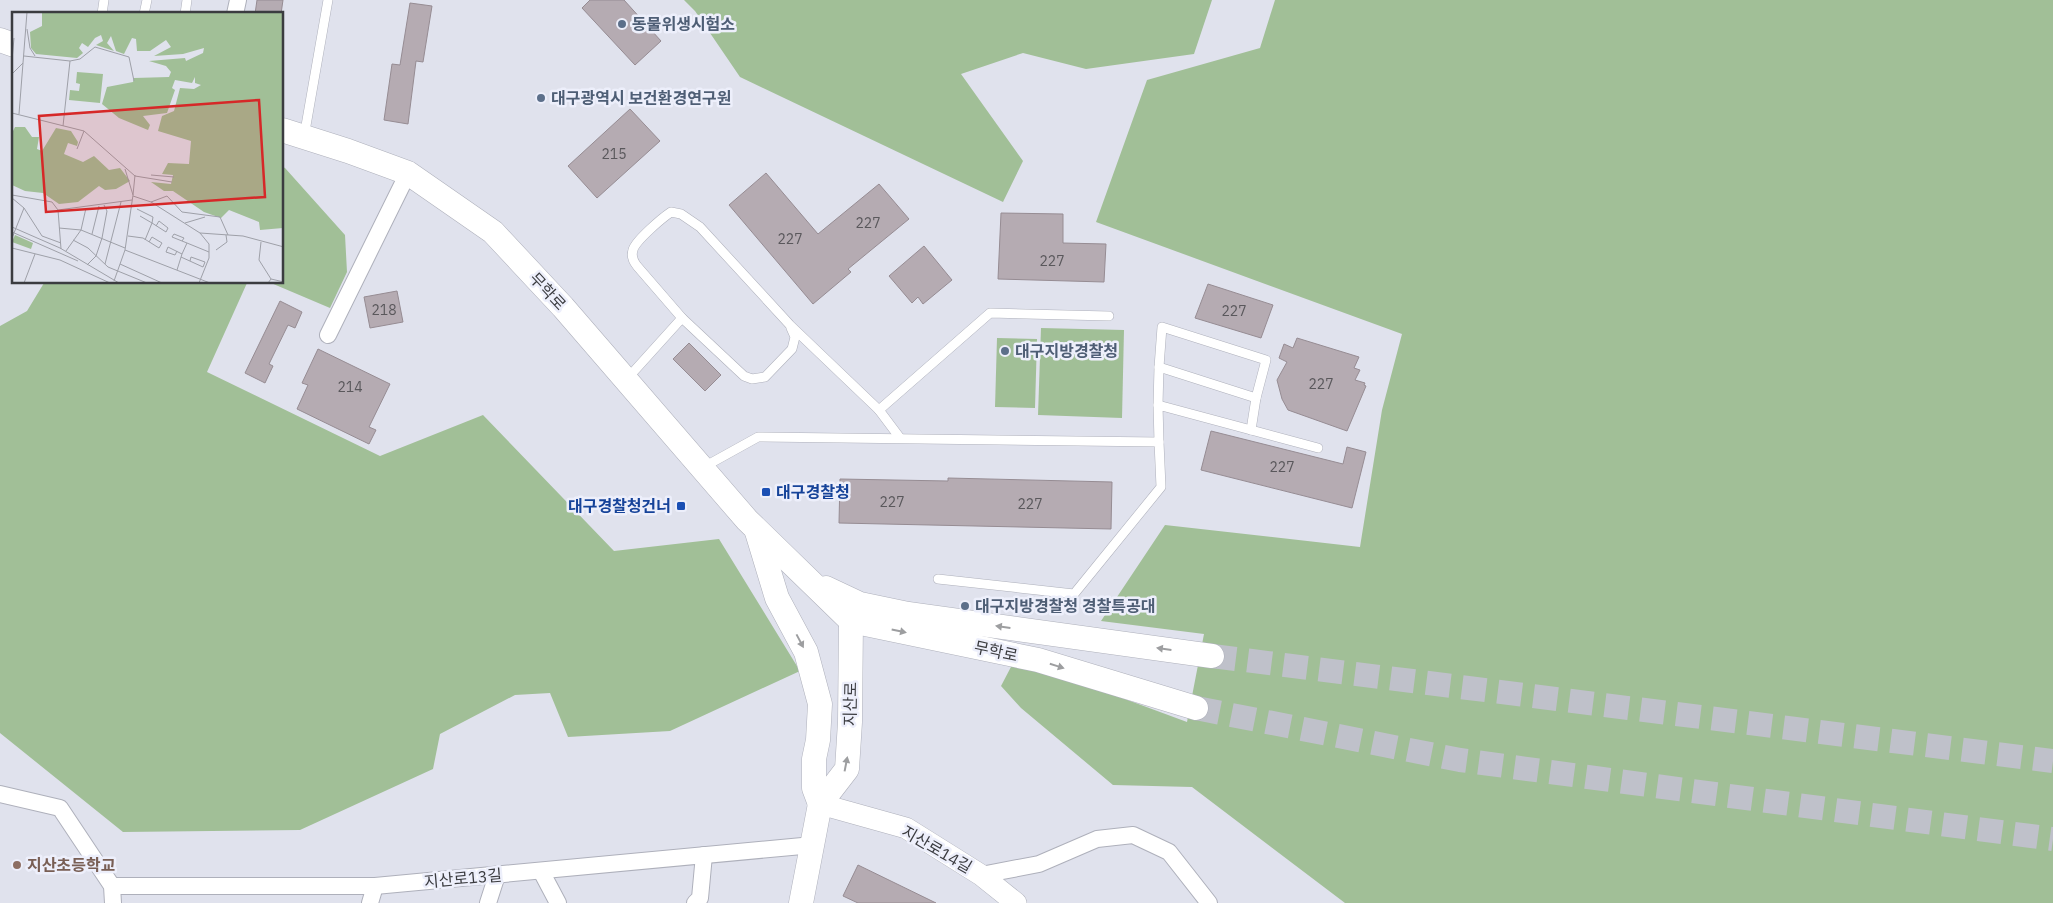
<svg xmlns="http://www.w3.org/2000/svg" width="2053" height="903" font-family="'IBM Plex Sans','Noto Sans KR',sans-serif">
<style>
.green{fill:#a1bf97}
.building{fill:#b5abb2;stroke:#968c93}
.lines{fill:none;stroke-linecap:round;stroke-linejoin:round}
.secondary-tunnel{stroke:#bfc1ca;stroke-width:24;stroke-dasharray:24 12;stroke-linecap:butt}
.service-casing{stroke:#aeb0bb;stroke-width:10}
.minor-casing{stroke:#aeb0bb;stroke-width:18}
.tertiary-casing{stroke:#aeb0bb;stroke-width:22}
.secondary-casing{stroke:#aeb0bb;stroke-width:25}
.service{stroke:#fff;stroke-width:9}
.minor{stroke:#fff;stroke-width:16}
.tertiary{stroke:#fff;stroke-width:21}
.secondary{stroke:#fff;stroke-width:24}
.oneway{fill:#9d9ea0}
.service-dot{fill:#5c6f8a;stroke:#edeffb;stroke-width:2}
.transit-dot{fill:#1a4fb4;stroke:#edeffb;stroke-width:2}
.education-dot{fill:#8d6e63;stroke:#edeffb;stroke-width:2}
.labels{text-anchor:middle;stroke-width:5;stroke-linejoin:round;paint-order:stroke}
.number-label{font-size:14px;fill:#5a585c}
.service-label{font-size:16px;font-weight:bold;fill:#4e5e75;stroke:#edeffb;text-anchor:start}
.street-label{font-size:16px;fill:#3b3c40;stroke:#edeffb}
.transit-label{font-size:16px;font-weight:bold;fill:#164399;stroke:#edeffb;text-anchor:start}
.education-label{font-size:16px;font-weight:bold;fill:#785e54;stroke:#edeffb;text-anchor:start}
.inset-road{fill:none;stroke:#9ea0a8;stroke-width:1}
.view{fill:#d62828;fill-opacity:0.15;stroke:#d62828;stroke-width:2.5}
.inset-edge{fill:none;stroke:#3b3c40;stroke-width:2.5}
</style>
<rect width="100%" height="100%" fill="#e0e2ed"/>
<g class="green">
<polygon points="684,0 1212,0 1194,54 1086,69 1023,53 961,74 1023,161 1003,202 740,77 695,11"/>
<polygon points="1275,0 2053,0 2053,903 1345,903 1192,787 1113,785 1021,708 1001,686 1012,665 1060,675 1187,722 1204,634 1101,621 1165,525 1360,547 1382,410 1402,334 1096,222 1147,80 1260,48"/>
<polygon points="283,167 285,168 345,235 347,272 330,308 271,283 282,282"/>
<polygon points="44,283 247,283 207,372 380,456 483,415 614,551 719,539 800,671 670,731 568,737 550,693 515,695 440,734 433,769 300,830 123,832 0,733 0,326 27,311"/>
<polygon points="1041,328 1124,330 1122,418 1038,415"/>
<polygon points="997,338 1037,339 1035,408 995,407"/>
</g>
<g class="building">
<polygon points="257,0 283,0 281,14 255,14"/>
<polygon points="590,0 624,0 661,41 635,65 582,8"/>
<polygon points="410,3 432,6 423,62 416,61 408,124 384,120 392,64 400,65"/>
<polygon points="630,109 660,141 597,198 568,166"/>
<polygon points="766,173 818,234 879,184 909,219 848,269 851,272 813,304 729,205"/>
<polygon points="1001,213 1063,214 1063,243 1106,244 1104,282 998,279"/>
<polygon points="924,246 952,280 923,304 918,297 912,303 889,276"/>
<polygon points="1208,284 1273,305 1261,338 1195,318"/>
<polygon points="397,291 403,322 370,328 364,297"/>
<polygon points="280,301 302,312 295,328 288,325 269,364 273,366 265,383 245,373"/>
<polygon points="1297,338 1359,357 1354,368 1360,370 1355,380 1365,383 1364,385 1366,386 1347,431 1288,410 1282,399 1277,380 1287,362 1279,358 1284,344 1293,348"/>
<polygon points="689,343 721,375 705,391 673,359"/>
<polygon points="318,349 390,384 369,427 376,430 369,444 297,409 308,385 302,383"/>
<polygon points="1211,431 1343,464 1347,447 1366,452 1352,508 1201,470"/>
<polygon points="948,478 1112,482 1111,529 839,523 840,479 948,481"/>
<polygon points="858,865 936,903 858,903 843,896"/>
</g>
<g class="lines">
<g class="secondary-tunnel">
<polyline points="1212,656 2053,761"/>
<polyline points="1196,708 1460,760 2053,839"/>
</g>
<g class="service-casing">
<g id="service">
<polyline points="102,14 104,0"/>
<polyline points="144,14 147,0"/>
<polyline points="185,14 187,0"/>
<polyline points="304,137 328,0"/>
<path d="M682,318L637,266C633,261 631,256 633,250C635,241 662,218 671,212L681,214L700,227L790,325L879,410"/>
<polyline points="1159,367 1162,327 1266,360 1256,398"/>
<polyline points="626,380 682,318 744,376 752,379 765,377 792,349 795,337 791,328"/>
<polyline points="1158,405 1159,367 1256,398 1251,430"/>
<polyline points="900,438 879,410 990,313 1109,316"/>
<polyline points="1159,442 1158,405 1318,448"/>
<polyline points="702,468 758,437 1159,442 1161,487 1074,594 938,579"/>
</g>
</g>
<g class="minor-casing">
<g id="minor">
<polyline points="235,14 238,0"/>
<polyline points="328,335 408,173"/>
<polyline points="0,794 60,808 112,886 113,903"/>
<polyline points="541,871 558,903"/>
<polyline points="981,875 1039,864 1097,839 1133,835 1169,852 1209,903"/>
<polyline points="112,886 375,886 813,845"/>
<polyline points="370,903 375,886"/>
<polyline points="488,903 497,875"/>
<polyline points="695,903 700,898 704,855"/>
</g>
</g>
<g class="tertiary-casing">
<polyline id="tertiary" points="820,804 906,828 981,875 1016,903"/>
</g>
<g class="secondary-casing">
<g id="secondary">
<polyline points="0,40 14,45"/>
<polyline points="282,130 348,151 408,173 493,232 563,307 747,520 851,621 1038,660 1196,708"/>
<polyline points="757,532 777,598 806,652 820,704 818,740 814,759 814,788 820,804"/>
<polyline points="826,588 860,604 908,614 1212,656"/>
<polyline points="801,903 820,804 847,769 850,722 851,621 847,606"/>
</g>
</g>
<use href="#service" class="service"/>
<use href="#minor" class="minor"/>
<use href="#tertiary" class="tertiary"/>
<use href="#secondary" class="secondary"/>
</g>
<defs><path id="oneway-solid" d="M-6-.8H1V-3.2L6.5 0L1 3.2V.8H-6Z" transform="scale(1.25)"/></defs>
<g class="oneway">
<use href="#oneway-solid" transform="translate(1003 627) rotate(-172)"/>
<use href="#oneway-solid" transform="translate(899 631) rotate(12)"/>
<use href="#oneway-solid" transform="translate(800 641) rotate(62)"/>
<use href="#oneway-solid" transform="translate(1164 649) rotate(-172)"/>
<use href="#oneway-solid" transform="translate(1057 666) rotate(17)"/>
<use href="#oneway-solid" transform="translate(846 764) rotate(-79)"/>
</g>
<g class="service-dot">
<circle cx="622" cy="24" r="5"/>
<circle cx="541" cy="98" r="5"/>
<circle cx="1005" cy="351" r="5"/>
<circle cx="965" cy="606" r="5"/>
</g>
<g class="transit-dot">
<rect x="761" y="487" width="10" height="10" rx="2.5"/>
<rect x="676" y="501" width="10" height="10" rx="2.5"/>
</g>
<circle class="education-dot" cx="17" cy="865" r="5"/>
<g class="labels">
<g class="number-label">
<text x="614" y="159">215</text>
<text x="868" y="228">227</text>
<text x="790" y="244">227</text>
<text x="1052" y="266">227</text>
<text x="384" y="315">218</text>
<text x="1234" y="316">227</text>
<text x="1321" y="389">227</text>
<text x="350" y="392">214</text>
<text x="1282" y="472">227</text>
<text x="892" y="507">227</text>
<text x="1030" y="509">227</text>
</g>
<g class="service-label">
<text x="632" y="30">동물위생시험소</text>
<text x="551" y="104">대구광역시 보건환경연구원</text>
<text x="1015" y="357">대구지방경찰청</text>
<text x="975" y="612">대구지방경찰청 경찰특공대</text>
</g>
<g class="street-label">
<text transform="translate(548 291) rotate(47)" y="6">무학로</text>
<text transform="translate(996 651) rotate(12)" y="6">무학로</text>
<text transform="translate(850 704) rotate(-89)" y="6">지산로</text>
<text transform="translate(937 849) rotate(30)" y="6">지산로14길</text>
<text transform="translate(463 878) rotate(-5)" y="6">지산로13길</text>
</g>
<g class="transit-label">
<text x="776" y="498">대구경찰청</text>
<text x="671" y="512" text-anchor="end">대구경찰청건너</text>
</g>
<g class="education-label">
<text x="27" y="871">지산초등학교</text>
</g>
</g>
<g transform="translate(12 12)">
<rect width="271" height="271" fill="#e0e2ed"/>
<path d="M30,0H271V216L248,218L247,210L217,198L209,206L192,200L161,179H152L139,170L159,172L161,163L150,162L156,151L177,152L179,129L146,119L150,104L162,99L168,76L182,77L189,73L183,71V65L180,71L163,68L160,76L163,78L155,101L131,104L138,113L136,118L107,106L90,92L95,75L121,70L122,66L157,65L159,60L154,54L137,49L173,46L174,49L191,41L192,36L171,42L142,44L159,35L154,28L138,39H125L124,27L120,26L112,42L104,39L99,24L95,31L102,39L84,33L91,29L89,23L83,26L76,35L70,31L67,36L71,41L65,46L24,42L19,36L18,20L30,14ZM65,60L91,62L88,91L57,88L58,78L67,79L68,72L64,71ZM3,115H13L20,125H27L25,137L30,139L44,116L59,119L66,130L65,134L56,131L52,142L71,150L82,144L97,158L108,156L118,169L104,177L93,178L87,174L66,190L47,192L31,181L13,179L0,173V121ZM3,223L21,231L19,237L0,230Z" fill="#a1bf97"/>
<path class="inset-road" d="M15,17L18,36L23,44M12,44L58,49L68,47L83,35L117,45L122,69M0,48L2,26M0,62L11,51M0,101L72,119L123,164L160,170M7,102L15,0M51,114L58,49M65,137L72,119M139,163L162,165M0,183L40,190L46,198L49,237M121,183L123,163M121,184L139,190L188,221L231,224L272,235M0,186L12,196L30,224L49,231M139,190L155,184L170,200L208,205L216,223M125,197L141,205L140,211L154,220L156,216L147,209L144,214M46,198L120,188M128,204L140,211L133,228M173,211L193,205M0,215L48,236L107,271M47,216L69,218L113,236M0,220L66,249M80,222L87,194M116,224L131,226L147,236L150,231L140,225L137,230M0,226L12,196M61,228L76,236L96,255L135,271M170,229L172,226L162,222L160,225L175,231L170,242M249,230L247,248L259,267M175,231L197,240M0,236L48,248L98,271M113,238L198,271M204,238L215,230L214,223M54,239L69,218L74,196M165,239L163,243L154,240L156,235L170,242L165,258M169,245L191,255L193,250L179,245L178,249M93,252L109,190M108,252L150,271M75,253L84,244L90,226L95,199L92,193M102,269L113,238L121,183L113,157M12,271L23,242M187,271L197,246V232L188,221M256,271L259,267L272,270"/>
<path class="view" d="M247,88L253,185L34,200L27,104Z"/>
<rect width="271" height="271" class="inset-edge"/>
</g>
</svg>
